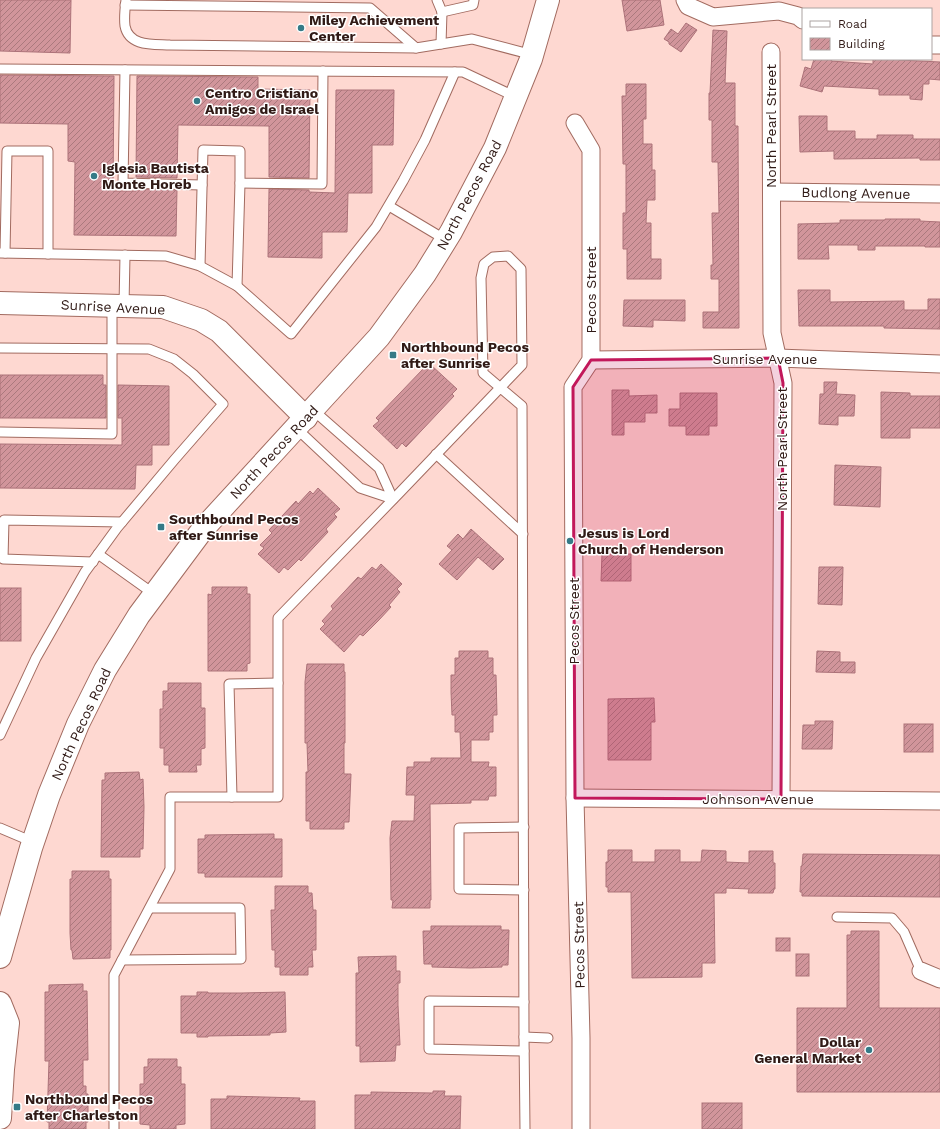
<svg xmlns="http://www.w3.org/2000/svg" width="940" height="1129" font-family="'Work Sans',sans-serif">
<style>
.building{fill:url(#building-hatch);stroke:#ac7279}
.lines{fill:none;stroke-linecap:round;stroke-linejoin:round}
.lane-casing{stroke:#a26b60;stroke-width:11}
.street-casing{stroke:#a26b60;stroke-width:19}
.secondary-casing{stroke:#a26b60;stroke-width:24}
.lane{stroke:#fff;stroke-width:9}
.street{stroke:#fff;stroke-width:17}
.secondary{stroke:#fff;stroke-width:22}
.marked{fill:#c2185b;fill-opacity:0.2;stroke:#c2185b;stroke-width:3;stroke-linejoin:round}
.poi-dot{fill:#357a87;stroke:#fff;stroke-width:1.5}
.labels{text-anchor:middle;stroke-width:3;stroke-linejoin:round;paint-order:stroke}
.poi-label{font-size:14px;font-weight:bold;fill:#301a16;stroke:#fff;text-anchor:start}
.street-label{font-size:14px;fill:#301a16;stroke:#fff}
</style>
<defs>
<pattern id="building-hatch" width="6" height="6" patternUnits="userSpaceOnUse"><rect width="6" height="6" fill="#d1959b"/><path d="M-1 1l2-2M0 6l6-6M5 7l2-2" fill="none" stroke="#aa797d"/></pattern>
</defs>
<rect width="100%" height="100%" fill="#fed8d1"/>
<g class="building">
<polygon points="0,0 71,0 70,53 0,51"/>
<polygon points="622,0 660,0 664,25 627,31"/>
<polygon points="686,23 697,30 681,52 669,44 669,42 664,39 671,29 678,34"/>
<polygon points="713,30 727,31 725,83 735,83 735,126 738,126 739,328 703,328 703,312 719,312 719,279 711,279 711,265 713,265 712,213 719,213 718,162 712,162 712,120 709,120 709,93 710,93"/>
<polygon points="814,59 832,59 831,61 873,64 873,59 899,59 899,60 940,62 940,80 929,79 929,84 923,84 922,100 910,99 910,95 879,95 879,89 824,86 822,92 800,86 805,67 811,69"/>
<polygon points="0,75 114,76 113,191 136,191 136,189 177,190 176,236 74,235 75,162 68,161 68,124 0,123"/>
<polygon points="137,76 258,77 258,89 310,90 309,178 269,177 269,126 178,125 177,178 136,177"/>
<polygon points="626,84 646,84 646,119 643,119 643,144 652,144 652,170 655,170 655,200 647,200 646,223 651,223 651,259 661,259 661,279 627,279 627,249 623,249 623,213 626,213 626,164 623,164 622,96 626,96"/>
<polygon points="336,90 394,90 393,145 372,145 372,193 348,193 347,232 322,232 322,258 268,257 269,189 309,190 309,192 335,193"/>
<polygon points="799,116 827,116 827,131 855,131 855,139 877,139 877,135 913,135 913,139 940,139 940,160 920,160 920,158 834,159 834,151 800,152"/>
<polygon points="885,219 920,219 920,221 940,222 940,247 925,247 925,246 875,246 875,250 858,250 858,245 828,245 829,259 798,259 798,224 840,223 840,220 885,220"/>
<polygon points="798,290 830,290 830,302 904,301 904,310 928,310 928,299 940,299 940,329 884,328 884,326 799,326"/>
<polygon points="624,300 685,300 685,321 653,320 653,327 623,326"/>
<polygon points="431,365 457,389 452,394 454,396 406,447 402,443 397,449 373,426 379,421 376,418 424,368 426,370"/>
<polygon points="0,375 103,375 103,385 106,385 106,418 0,418"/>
<polygon points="824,382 837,382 836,394 855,395 854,416 838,416 838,425 819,424 820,394 824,394"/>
<polygon points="118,385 169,386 169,445 152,445 152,465 136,465 135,489 0,488 0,444 122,445 122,418 118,418"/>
<polygon points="612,390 629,390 629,396 657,395 657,413 645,413 645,422 624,422 624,435 612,435"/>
<polygon points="881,392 910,393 910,396 940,396 940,428 910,428 910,438 881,438"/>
<polygon points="680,393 717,393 717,426 709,426 709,435 686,435 686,426 669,426 669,409 680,409"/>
<polygon points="835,465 881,467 880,507 834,505"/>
<polygon points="318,488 340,509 334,514 337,517 326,529 328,532 301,561 299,559 288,570 284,567 279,573 258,554 264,548 260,545 272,533 269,530 296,501 298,504 310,491 313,494"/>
<polygon points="471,529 504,559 493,570 478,557 457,580 439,564 452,550 447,546 458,534 463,539"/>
<polygon points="602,554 631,554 631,581 601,581"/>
<polygon points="381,564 402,584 397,589 400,592 389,605 391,607 379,620 363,636 360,634 344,652 320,629 325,624 322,621 333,609 331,606 358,577 361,579 372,567 376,570"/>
<polygon points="819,567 843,567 842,605 818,604"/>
<polygon points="212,587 247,587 247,594 250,594 250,663 247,664 247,671 208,671 208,594 212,595"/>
<rect x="0" y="588" width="21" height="53"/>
<polygon points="459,651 488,651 488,658 493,658 493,675 496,675 497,715 493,715 493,732 489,732 489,740 471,740 471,762 489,762 488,767 496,767 496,796 489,796 488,800 471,800 471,803 430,804 431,900 430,900 430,908 392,908 393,900 391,900 390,838 392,821 414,821 415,795 406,795 407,767 414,767 414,762 431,762 431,758 461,758 460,732 455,732 455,715 452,715 451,692 451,675 455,675 455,658 459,658"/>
<polygon points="817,651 840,652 840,662 855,662 855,673 816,672"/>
<polygon points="307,664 344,664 344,672 345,672 345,743 344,743 344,774 351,774 349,822 344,822 344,829 310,829 310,821 306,821 306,772 308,772 307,743 305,743 305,682"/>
<polygon points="168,683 201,683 201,708 205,708 205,748 201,749 201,765 196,765 197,772 169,772 169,765 164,765 164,748 160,748 160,709 163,709 163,691 168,691"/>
<polygon points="654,698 655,722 651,722 651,760 608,760 608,699"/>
<polygon points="815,721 833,721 832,749 802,749 803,725 815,725"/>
<rect x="904" y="724" width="29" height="28"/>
<polygon points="139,772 140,780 143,779 144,807 143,849 140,849 140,857 101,857 102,780 105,780 105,773"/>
<polygon points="274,834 274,839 282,839 282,877 205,877 205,873 198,873 198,839 205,839 205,835"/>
<polygon points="608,850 632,850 632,862 655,862 655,850 680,850 680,862 701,862 702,850 726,851 726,862 749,863 749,851 773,851 773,863 775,863 775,889 774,889 773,893 748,893 749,889 726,888 726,893 714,893 715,963 702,963 702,977 632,978 631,892 608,892 608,887 606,887 606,862 608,862"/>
<polygon points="803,854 940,855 940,897 802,896 802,892 800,892 801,866 802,866"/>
<polygon points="72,871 109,871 109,879 111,879 111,950 110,950 110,958 73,959 72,950 71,950 70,933 70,879 72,879"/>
<polygon points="275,886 308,886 308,893 312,893 313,910 316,910 316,950 312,950 313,967 308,967 308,975 280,975 280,967 275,967 275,950 272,950 271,910 275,910"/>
<polygon points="431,926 501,926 501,930 509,930 508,965 502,965 502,967 470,968 432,967 432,964 424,964 423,931 431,931"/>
<polygon points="851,931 879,931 879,1008 940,1008 940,1092 797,1092 797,1008 847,1008 847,935 851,935"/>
<rect x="776" y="938" width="14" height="13"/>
<rect x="796" y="954" width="13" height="22"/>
<polygon points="396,956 396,971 400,971 400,983 398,983 398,1005 400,1045 396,1045 395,1061 360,1062 360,1046 356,1046 356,973 359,973 358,957"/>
<polygon points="83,984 83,991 87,991 88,1060 83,1060 83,1086 86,1086 86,1094 88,1094 88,1122 86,1122 86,1129 49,1129 49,1122 47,1122 49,1061 45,1061 45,992 49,992 49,985"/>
<polygon points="197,992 208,992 208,993 241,993 285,992 286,1032 270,1033 270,1035 208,1036 208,1037 197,1037 197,1033 181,1033 181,996 197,996"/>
<polygon points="148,1059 177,1059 177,1067 181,1067 181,1084 185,1084 185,1124 176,1125 176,1129 150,1129 150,1125 140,1124 140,1084 144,1084 144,1067 148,1067"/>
<polygon points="433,1091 445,1091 444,1096 461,1096 460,1129 355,1129 355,1095 371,1095 371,1092 433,1093"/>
<polygon points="227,1096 300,1098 299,1101 315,1101 315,1129 211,1129 211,1099 227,1099"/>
<rect x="702" y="1103" width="40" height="26"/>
</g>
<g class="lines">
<g class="lane-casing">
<g id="lane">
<path d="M126,0C125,8 124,18 125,26C129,47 154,44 170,45L416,48L472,39L533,55"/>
<polyline points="437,0 442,12 473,5 474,0"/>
<polyline points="125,5 370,8 416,48"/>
<polyline points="441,44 442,12"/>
<polyline points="0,69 463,72 516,97"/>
<polyline points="125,70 123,183 202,185"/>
<polyline points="389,206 446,240"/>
<polyline points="0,253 166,256 200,266 237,286 291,334 376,227 403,181 425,140 455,72"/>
<polyline points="5,253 7,151 48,151 48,254"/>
<polyline points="200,266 203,150 240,151 240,183 322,184 323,71"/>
<polyline points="237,286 240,183"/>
<polyline points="124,306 125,255"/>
<polyline points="0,348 149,349 174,359 193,374 223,404 175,459 117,528 85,572 36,658 0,735"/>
<polyline points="296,428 360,488 393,499 379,468 313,410"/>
<polyline points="0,432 112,434 112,305"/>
<polyline points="436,454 523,534"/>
<polyline points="98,554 154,594"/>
<polyline points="93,562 3,559 4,520 122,522"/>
<polyline points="232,797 229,684 278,683"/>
<polyline points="524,827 459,828 459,889 524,890"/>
<polyline points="0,828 33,842"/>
<polyline points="837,917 892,918 904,932 921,971"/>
<polyline points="122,960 241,959 240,908 150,908"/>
<polyline points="524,1002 429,1001 429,1049 524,1051"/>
<path d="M114,1129V975L170,869V797H278V618C360,534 441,450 522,365L521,269L508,256L493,257L484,264L481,278L483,373L522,406L524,1037"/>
<polyline points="525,1129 524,1037 548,1038"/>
</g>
</g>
<g class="street-casing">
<g id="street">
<polyline points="685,0 688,6 713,17 779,11 798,16 803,20"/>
<polyline points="931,45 940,45"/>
<polyline points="771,52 772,333 783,383 781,799"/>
<polyline points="575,123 591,150 591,360 573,387 575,798 581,1038 581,1129"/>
<polyline points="772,192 940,194"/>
<polyline points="591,360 778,358 940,364"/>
<polyline points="575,798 940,801"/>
<polyline points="921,971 940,979"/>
</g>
</g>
<g class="secondary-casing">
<g id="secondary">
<polyline points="0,303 163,307 201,320 219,331 306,418"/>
<polyline points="0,957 31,848 49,795 78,724 105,670 139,615 203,529 379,337 425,274 451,232 495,148 531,59 548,0"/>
<polyline points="0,1003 8,1023 3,1069 0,1118"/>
</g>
</g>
<use href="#lane" class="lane"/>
<use href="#street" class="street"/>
<use href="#secondary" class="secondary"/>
</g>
<path class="marked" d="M778,358L783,383L781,799L575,798L573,387L591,360Z"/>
<g class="poi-dot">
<circle cx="301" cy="28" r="4"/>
<circle cx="197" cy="101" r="4"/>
<circle cx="94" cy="176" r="4"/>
<rect x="389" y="351" width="8" height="8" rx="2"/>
<rect x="157" y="523" width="8" height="8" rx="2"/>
<circle cx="570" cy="541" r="4"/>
<circle cx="869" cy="1050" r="4"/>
<rect x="13" y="1103" width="8" height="8" rx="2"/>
</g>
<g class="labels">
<g class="poi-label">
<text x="309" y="25">Miley Achievement<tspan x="309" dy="16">Center</tspan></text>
<text x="205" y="98">Centro Cristiano<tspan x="205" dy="16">Amigos de Israel</tspan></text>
<text x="102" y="173">Iglesia Bautista<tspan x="102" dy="16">Monte Horeb</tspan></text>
<text x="401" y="352">Northbound Pecos<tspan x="401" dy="16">after Sunrise</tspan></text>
<text x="169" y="524">Southbound Pecos<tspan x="169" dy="16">after Sunrise</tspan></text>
<text x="578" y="538">Jesus is Lord<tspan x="578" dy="16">Church of Henderson</tspan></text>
<text x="861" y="1047" text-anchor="end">Dollar<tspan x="861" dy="16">General Market</tspan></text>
<text x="25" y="1104">Northbound Pecos<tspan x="25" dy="16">after Charleston</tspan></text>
</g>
<g class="street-label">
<text transform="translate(771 126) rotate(-90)" y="5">North Pearl Street</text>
<text transform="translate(856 193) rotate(1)" y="5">Budlong Avenue</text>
<text transform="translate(469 195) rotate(-62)" y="5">North Pecos Road</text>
<text transform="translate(591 290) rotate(-90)" y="5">Pecos Street</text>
<text transform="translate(113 307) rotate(3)" y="5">Sunrise Avenue</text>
<text x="765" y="364">Sunrise Avenue</text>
<text transform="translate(782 449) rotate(-90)" y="5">North Pearl Street</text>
<text transform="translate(274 452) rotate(-47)" y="5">North Pecos Road</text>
<text transform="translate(574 621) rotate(-90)" y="5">Pecos Street</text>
<text transform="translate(81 724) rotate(-65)" y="5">North Pecos Road</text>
<text x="758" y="804">Johnson Avenue</text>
<text transform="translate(579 945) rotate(-91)" y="5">Pecos Street</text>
</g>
</g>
<rect x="802" y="8" width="130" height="52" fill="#ffffff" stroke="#aca3a2"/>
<rect x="810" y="21" width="20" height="6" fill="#ffffff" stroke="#aca3a2"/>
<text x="838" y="28" font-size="12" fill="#301a16">Road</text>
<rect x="810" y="38" width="20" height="12" fill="url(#building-hatch)" stroke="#aca3a2"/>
<text x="838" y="48" font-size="12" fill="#301a16">Building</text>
</svg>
